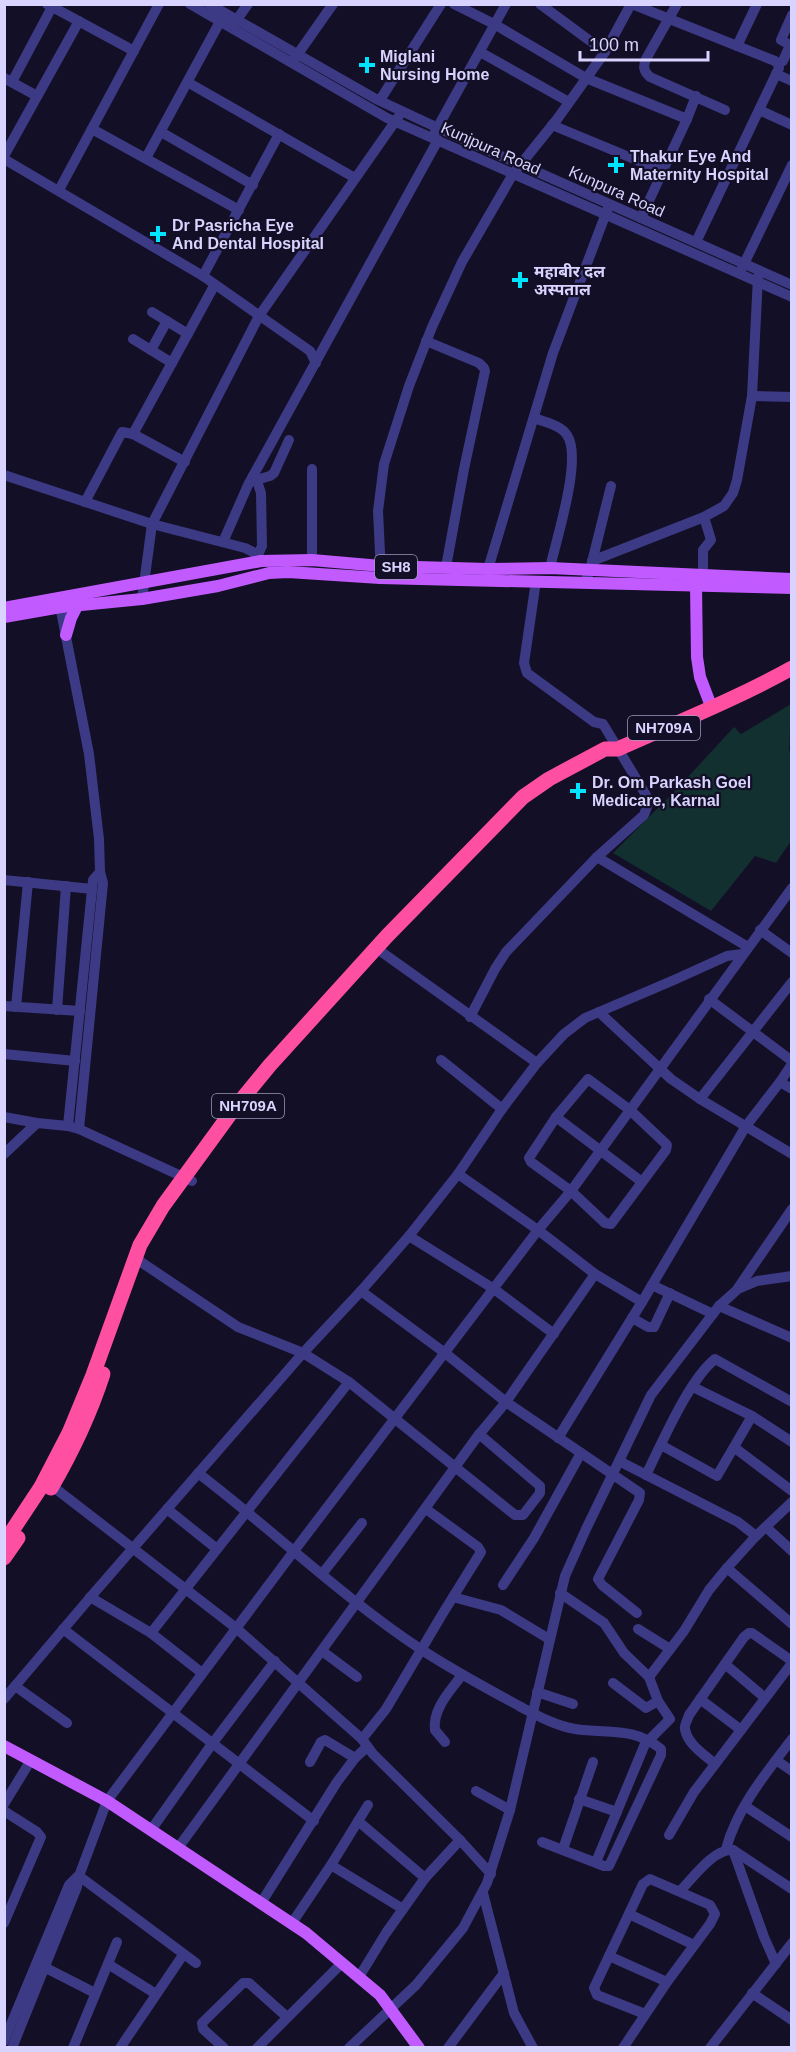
<svg xmlns="http://www.w3.org/2000/svg" width="796" height="2052" font-family="Arial,'Noto Sans Devanagari',sans-serif">
<style>
.green{fill:#12302f}
.lines{fill:none;stroke-linecap:round;stroke-linejoin:round}
.minor{stroke:#3d3a85;stroke-width:10}
.major{stroke:#c25bff;stroke-width:12}
.highway{stroke:#ff4fa3;stroke-width:15}
.poi-dot{fill:#00e5ff;stroke:#130f26;stroke-width:2}
.labels{text-anchor:middle;stroke-width:4.5;stroke-linejoin:round;paint-order:stroke}
.shield{fill:#130f26;stroke:#9e99be;stroke-width:1.5}
.shield-label{font-size:15px;font-weight:bold;fill:#d9d4ff}
.poi-label{font-size:16px;font-weight:bold;fill:#d9d4ff;stroke:#130f26;text-anchor:start}
.street-label{font-size:16px;fill:#d9d4ff;stroke:#130f26}
</style>
<rect width="100%" height="100%" fill="#130f26"/>
<polygon class="green" points="791,704 789,751 792,751 791,841 776,863 755,856 711,911 613,853 675,791 734,727 741,734"/>
<g class="lines">
<g class="minor">
<polyline points="47,4 134,51"/>
<polyline points="190,4 387,118 792,297"/>
<polyline points="209,4 376,99 438,128 792,285"/>
<polyline points="454,4 494,24 586,78 687,119"/>
<polyline points="540,4 605,52"/>
<polyline points="632,4 775,61 778,64 779,68 696,242"/>
<path d="M677,4L646,59C643,66 643,71 650,77L725,110"/>
<polyline points="233,25 248,4"/>
<polyline points="737,46 757,4"/>
<polyline points="480,52 569,102"/>
<polyline points="295,58 333,4"/>
<polyline points="778,64 783,61 790,45 781,40 792,15"/>
<polyline points="776,74 792,81"/>
<polyline points="4,78 37,96"/>
<polyline points="12,82 52,7"/>
<polyline points="189,83 355,178"/>
<polyline points="380,100 441,4"/>
<polyline points="759,110 792,125"/>
<polyline points="552,125 663,171"/>
<polyline points="92,129 239,210"/>
<polyline points="161,132 253,185"/>
<polyline points="435,132 506,4"/>
<polyline points="4,156 79,21"/>
<polyline points="146,158 223,16"/>
<polyline points="4,159 203,276 310,351 316,363"/>
<polyline points="59,190 159,4"/>
<polyline points="641,218 687,119 696,96"/>
<polyline points="742,268 792,165"/>
<polyline points="203,276 279,134"/>
<polyline points="152,312 188,334"/>
<polyline points="133,339 172,363"/>
<polyline points="426,341 479,363 484,368 485,371 464,469 446,567"/>
<polyline points="151,350 167,321"/>
<polyline points="752,396 792,397"/>
<path d="M534,418C544,422 561,425 567,435C583,458 556,540 550,568"/>
<polyline points="133,434 214,286"/>
<polyline points="4,475 152,524 245,548 253,552 261,561"/>
<polyline points="253,476 258,484 261,493 262,546 257,557"/>
<polyline points="256,480 270,476 274,473 289,440"/>
<polyline points="85,502 122,432 133,434 185,462"/>
<polyline points="223,542 248,485 438,140"/>
<polyline points="312,560 312,469"/>
<polyline points="592,561 704,517 724,506 733,493 737,480 752,396 758,277"/>
<polyline points="488,569 553,353 608,208"/>
<polyline points="381,574 378,511 384,464 409,386 432,327 462,262 513,174 558,118 605,52 631,4"/>
<polyline points="703,576 703,550 711,540 704,517"/>
<polyline points="585,582 590,570 611,486"/>
<polyline points="142,599 152,524 259,316 399,116"/>
<polyline points="59,601 89,754 99,839 100,872 103,883 79,1129"/>
<polyline points="597,857 748,947"/>
<polyline points="4,880 92,889"/>
<polyline points="760,930 792,953"/>
<polyline points="376,948 537,1063"/>
<polyline points="709,999 792,1061"/>
<polyline points="4,1006 80,1011"/>
<polyline points="16,1007 28,882"/>
<polyline points="57,1010 66,886"/>
<polyline points="599,1012 671,1079 700,1099 792,1154"/>
<polyline points="470,1017 495,969 506,952 597,857 644,815 648,804 646,795 603,724 594,722 527,673 524,663 536,581"/>
<polyline points="4,1054 75,1061"/>
<polyline points="441,1060 502,1109"/>
<polygon points="588,1079 630,1110 667,1145 666,1150 611,1224 605,1223 571,1191 531,1162 529,1158 556,1117"/>
<polyline points="780,1082 792,1089"/>
<polyline points="700,1099 792,982"/>
<polyline points="4,1117 37,1123 68,1126 79,1129 192,1181"/>
<polyline points="556,1117 642,1182"/>
<polyline points="68,1126 93,880 100,872"/>
<polyline points="4,1154 37,1123"/>
<polyline points="458,1174 538,1230 595,1274 642,1302"/>
<polyline points="409,1236 494,1289 554,1334"/>
<polyline points="135,1258 238,1327 303,1353 349,1382 515,1515 523,1515 540,1493 540,1486 479,1434"/>
<polyline points="652,1285 713,1314"/>
<polyline points="738,1288 792,1209"/>
<polyline points="361,1291 445,1353 506,1402 640,1493 639,1500 598,1579 602,1585 637,1613"/>
<polyline points="719,1306 792,1338"/>
<polyline points="632,1318 648,1327 654,1327 670,1293"/>
<polyline points="693,1387 752,1416 792,1442"/>
<polyline points="558,1438 642,1302 746,1126 780,1082 792,1064"/>
<polyline points="661,1445 717,1476 752,1416"/>
<polyline points="735,1448 792,1491"/>
<polyline points="619,1461 738,1522 756,1536"/>
<path d="M198,1473C274,1531 343,1598 422,1650C454,1671 488,1689 521,1707C538,1716 556,1726 575,1729C608,1734 633,1726 661,1749V1755L609,1866H604L542,1842"/>
<path d="M646,1475C662,1443 688,1381 715,1359L792,1402"/>
<polyline points="47,1482 236,1628 362,1739 373,1754 460,1840 491,1874"/>
<polyline points="167,1509 217,1549"/>
<polyline points="766,1527 792,1551"/>
<polyline points="727,1568 792,1624"/>
<polyline points="322,1574 362,1523"/>
<polyline points="503,1585 534,1538 581,1453"/>
<polyline points="560,1593 604,1623 624,1653 649,1677 658,1701 670,1719 645,1744 596,1862"/>
<polyline points="90,1597 151,1633 202,1673"/>
<polyline points="453,1597 501,1610 549,1639"/>
<polyline points="63,1629 314,1821"/>
<polyline points="638,1629 670,1649"/>
<polyline points="151,1633 349,1382"/>
<polyline points="322,1651 357,1677"/>
<polyline points="725,1664 765,1698"/>
<polyline points="649,1677 684,1631 709,1590 727,1568 756,1536 792,1502"/>
<polyline points="613,1683 646,1708 658,1701"/>
<polyline points="15,1686 67,1723"/>
<polyline points="537,1692 573,1704"/>
<polyline points="4,1699 94,1593 303,1353 361,1291 409,1236 458,1174 502,1109 537,1063 564,1034 585,1018 599,1012 674,980 727,956 742,954"/>
<polyline points="700,1699 741,1730"/>
<polyline points="362,1739 386,1709 443,1613 481,1552 478,1547 426,1509"/>
<path d="M445,1742L435,1730C432,1709 451,1690 462,1675"/>
<polyline points="776,1760 792,1771"/>
<polyline points="310,1762 321,1742 325,1740 355,1758"/>
<path d="M715,1764C705,1755 687,1744 685,1729C684,1725 688,1719 689,1715L744,1637L749,1633H752L792,1661"/>
<polyline points="476,1791 510,1810"/>
<polyline points="579,1799 617,1812"/>
<polyline points="4,1804 31,1760"/>
<polyline points="745,1806 792,1837"/>
<polyline points="4,1811 37,1832 41,1837 4,1923"/>
<polyline points="358,1821 425,1878"/>
<polyline points="151,1830 212,1744 275,1661"/>
<polyline points="669,1835 694,1792 792,1663"/>
<polyline points="178,1848 477,1437 506,1402 595,1274"/>
<polyline points="563,1849 593,1762"/>
<path d="M726,1849C737,1808 766,1773 792,1739"/>
<polyline points="733,1850 764,1937 776,1964"/>
<polyline points="331,1865 403,1909"/>
<polyline points="79,1876 196,1963"/>
<path d="M680,1891C693,1878 714,1848 733,1850L792,1889"/>
<polyline points="483,1893 514,2013 533,2048"/>
<polyline points="261,1903 337,1782 355,1758 367,1747"/>
<polyline points="629,1914 694,1945"/>
<polyline points="292,1923 331,1865 368,1805"/>
<polyline points="609,1956 667,1982"/>
<polyline points="108,1964 156,1994"/>
<polyline points="44,1967 95,1993"/>
<polyline points="359,1977 386,1933 425,1878 460,1840"/>
<polyline points="752,1993 792,2020"/>
<polyline points="4,2041 69,1885 78,1876"/>
<polyline points="12,2048 77,1887 79,1876 107,1801 294,1551 538,1230 571,1191 792,888"/>
<polyline points="73,2048 117,1942"/>
<polyline points="120,2048 183,1955"/>
<polyline points="224,2048 203,2029 202,2023 243,1983 249,1983 287,2017"/>
<polyline points="257,2048 342,1963"/>
<polyline points="349,2048 416,1985 463,1928 487,1883 510,1810 565,1576 586,1529 651,1395 719,1306 738,1289 757,1281 792,1276"/>
<polyline points="448,2048 504,1973"/>
<polyline points="623,2048 667,1982 710,1924 715,1914 710,1905 650,1879 643,1884 594,1988 597,1995 645,2014"/>
<polyline points="710,2048 792,1943"/>
</g>
<g class="major">
<polyline points="696,585 697,657 700,677 711,706"/>
<polyline points="4,608 261,561 312,560 381,566 488,569 550,568 792,579"/>
<polyline points="4,617 61,607 142,599 218,586 269,573 288,572 380,578 792,588"/>
<polyline points="66,635 71,618 77,606"/>
<polyline points="4,1746 107,1801 306,1933 380,1995 419,2048"/>
</g>
<g class="highway">
<path d="M51,1488C72,1452 90,1414 103,1374"/>
<path d="M4,1543L41,1487L69,1433L93,1375L140,1245L163,1206L233,1110L270,1065L387,936L523,797L549,779L605,749H618C676,723 736,699 792,668"/>
<polyline points="4,1558 18,1538"/>
</g>
</g>
<g class="poi-dot">
<path d="M364 56h6v6h6v6h-6v6h-6v-6h-6v-6h6z"/>
<path d="M613 156h6v6h6v6h-6v6h-6v-6h-6v-6h6z"/>
<path d="M155 225h6v6h6v6h-6v6h-6v-6h-6v-6h6z"/>
<path d="M517 271h6v6h6v6h-6v6h-6v-6h-6v-6h6z"/>
<path d="M575 782h6v6h6v6h-6v6h-6v-6h-6v-6h6z"/>
</g>
<g class="labels">
<g class="shield">
<rect x="375" y="555" width="42" height="24" rx="4.5"/>
<rect x="628" y="716" width="72" height="24" rx="4.5"/>
<rect x="212" y="1094" width="72" height="24" rx="4.5"/>
</g>
<g class="shield-label">
<text x="396" y="572">SH8</text>
<text x="664" y="733">NH709A</text>
<text x="248" y="1111">NH709A</text>
</g>
<g class="poi-label">
<text x="380" y="62">Miglani<tspan x="380" dy="18">Nursing Home</tspan></text>
<text x="630" y="162">Thakur Eye And<tspan x="630" dy="18">Maternity Hospital</tspan></text>
<text x="172" y="231">Dr Pasricha Eye<tspan x="172" dy="18">And Dental Hospital</tspan></text>
<text x="534" y="277">महाबीर दल<tspan x="534" dy="18">अस्पताल</tspan></text>
<text x="592" y="788">Dr. Om Parkash Goel<tspan x="592" dy="18">Medicare, Karnal</tspan></text>
</g>
<g class="street-label">
<text transform="translate(491 148) rotate(24)" y="6">Kunjpura Road</text>
<text transform="translate(617 191) rotate(24)" y="6">Kunpura Road</text>
</g>
</g>
<rect width="796" height="2052" fill="none" stroke="#d9d4ff" stroke-width="12"/>
<path d="M580 51v9h128v-9" fill="none" stroke="#d9d4ff" stroke-width="3"/>
<text x="589" y="51" font-size="18" fill="#d9d4ff" stroke="#130f26" stroke-width="4.5" paint-order="stroke">100 m</text>
</svg>
